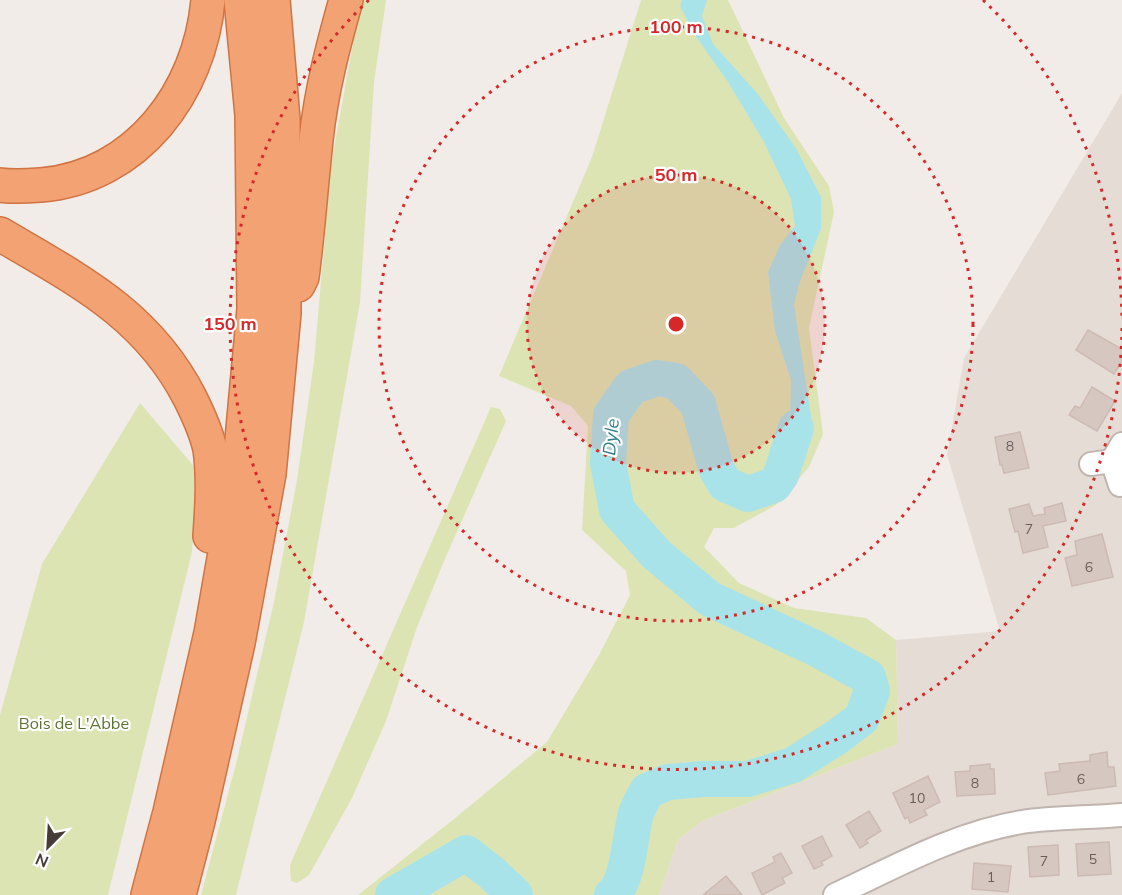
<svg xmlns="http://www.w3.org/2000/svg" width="1122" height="895" font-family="Mulish,sans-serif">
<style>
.residential{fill:#e6dcd6}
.green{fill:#dce4b4}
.water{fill:#a9e3ea}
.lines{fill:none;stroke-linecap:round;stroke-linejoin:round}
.river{stroke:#a9e3ea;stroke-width:36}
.building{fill:#d6c8c1;stroke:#cdbab2;stroke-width:1.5}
.minor-casing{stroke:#c0b4ae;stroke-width:26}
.highway-casing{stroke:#d17343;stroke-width:36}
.minor{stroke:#fff;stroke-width:22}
.highway{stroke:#f2a273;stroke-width:33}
.ring{fill:none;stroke:#d62828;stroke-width:3;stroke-dasharray:3 6}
.labels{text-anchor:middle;stroke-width:4.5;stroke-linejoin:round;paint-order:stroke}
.number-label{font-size:14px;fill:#695e5a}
.park-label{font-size:16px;fill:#5c722f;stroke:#fff}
.water-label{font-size:18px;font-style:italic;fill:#307f8b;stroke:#fff}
.centre{fill:#d62828;stroke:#fff;stroke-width:3}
.ring-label{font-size:18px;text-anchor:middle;font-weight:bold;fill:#d62828;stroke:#fff;stroke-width:4.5;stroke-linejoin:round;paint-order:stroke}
</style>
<rect width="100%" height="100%" fill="#f2ece8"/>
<polygon class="residential" points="1122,93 1122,895 659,895 678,840 702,821 898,744 896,640 1000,631 947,455 964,358"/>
<g class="green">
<polygon points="363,0 386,0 374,82 360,302 304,622 236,895 201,895 236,764 274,602 297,480 314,362 331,165 357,21"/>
<polygon points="641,0 728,0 784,118 829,186 834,212 809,328 823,434 809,467 776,505 734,528 714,528 704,547 739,583 794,608 866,618 896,640 898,744 702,821 678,840 659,895 358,895 454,819 547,742 599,655 630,595 626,571 582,530 588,426 571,406 499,376 592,157"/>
<polygon points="140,403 197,470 192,552 108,895 0,895 0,715 42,564"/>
<polygon points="491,407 500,409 506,421 444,561 417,627 386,721 352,798 309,875 297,883 291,881 290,865"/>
</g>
<polygon class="water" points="682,0 707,0 702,16 713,44 757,93 796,148 821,197 821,229 799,284 794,305 811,416 807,450 791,476 781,475 775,467 790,423 791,380 775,331 768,272 780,245 795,226 791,199 764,142 728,82 695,35 680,6"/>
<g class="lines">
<g class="river">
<polyline points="393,895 466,853 493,874 515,895"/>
<path d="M612,895C629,882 630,834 636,813C639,806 643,798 647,791L668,782L703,779H748L793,765L837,737L862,718L872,691L868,677L815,648L710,599L657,555L617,510L608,463L611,415L631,387L657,378L676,381L698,404L716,468L725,484L748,494L774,485L781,475L796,428"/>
</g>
</g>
<g class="building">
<polygon points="1088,330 1122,349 1122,361 1114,374 1076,350"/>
<polygon points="1092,387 1115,401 1097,431 1069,415 1075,406 1080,408"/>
<polygon points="1020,432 1029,468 1004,473 1002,465 1000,465 995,437"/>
<polygon points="1062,503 1066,521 1043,526 1048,547 1023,553 1018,531 1015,532 1009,509 1029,504 1033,516 1045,514 1044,508"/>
<polygon points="1102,534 1113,577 1072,586 1065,558 1077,555 1075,541"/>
<polygon points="1107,752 1108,767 1114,767 1116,786 1048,795 1045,773 1060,771 1059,764 1090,761 1090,755"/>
<polygon points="990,764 990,769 994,769 995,794 957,796 955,772 970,771 970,766"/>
<polygon points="928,776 940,802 924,810 927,815 910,823 908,817 905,819 893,793"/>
<polygon points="869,811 881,831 866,840 868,843 860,848 846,825"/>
<polygon points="822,836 832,856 821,862 823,865 814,869 802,846"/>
<polygon points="1109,842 1111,874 1078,876 1076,844"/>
<polygon points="1058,845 1059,875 1030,877 1028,847"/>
<polygon points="781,853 792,873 782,878 785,883 762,895 752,873 775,862 773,857"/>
<polygon points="974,863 1011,866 1008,892 972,889"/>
<polygon points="726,876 742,895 703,895"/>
</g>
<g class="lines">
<g class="minor-casing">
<g id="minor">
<polyline points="1091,464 1112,461"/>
<polyline points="1120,485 1112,461 1122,444"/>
<path d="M835,895C895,867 955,833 1022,822C1054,817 1089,818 1122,815"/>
</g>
</g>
<g class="highway-casing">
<g id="highway">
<path d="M0,185C14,187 27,186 41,185C137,177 200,92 208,0"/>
<path d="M0,234C78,280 147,314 190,398C198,414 206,431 210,449C214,477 212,508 210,536"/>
<path d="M298,285L302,277C308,231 311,186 316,140C321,92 333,46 346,0"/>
<polyline points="148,895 170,812 211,633 239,472 254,309 252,115 241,0"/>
<polyline points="179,895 198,821 238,643 269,474 284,313 283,119 273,0"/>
</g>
</g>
<use href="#minor" class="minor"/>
<use href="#highway" class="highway"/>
</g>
<circle cx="676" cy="324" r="149" fill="#d62828" fill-opacity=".12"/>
<g class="ring">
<circle cx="676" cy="324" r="149"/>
<circle cx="676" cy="324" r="297"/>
<path d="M1122 328A446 446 0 1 1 369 0M983 0A446 446 0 0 1 1122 320"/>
</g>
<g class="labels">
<g class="number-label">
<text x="1010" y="451">8</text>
<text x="1029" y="534">7</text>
<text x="1089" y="572">6</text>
<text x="1081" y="784">6</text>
<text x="975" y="788">8</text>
<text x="917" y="803">10</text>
<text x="1093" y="864">5</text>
<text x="1044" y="866">7</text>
<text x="991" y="882">1</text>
</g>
<g class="park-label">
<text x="74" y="729">Bois de L'Abbe</text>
</g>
<g class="water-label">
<text transform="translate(611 437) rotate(-84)" y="6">Dyle</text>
</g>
</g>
<circle cx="676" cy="324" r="9" class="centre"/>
<g class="ring-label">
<text x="676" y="33">100 m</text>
<text x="676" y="181">50 m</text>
<text x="230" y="330">150 m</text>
</g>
<g transform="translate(48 847) rotate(204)" stroke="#ffffff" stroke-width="4.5" paint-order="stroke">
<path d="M0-4.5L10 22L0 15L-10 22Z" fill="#453b37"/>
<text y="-9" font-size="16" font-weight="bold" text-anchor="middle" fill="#453b37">N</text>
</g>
</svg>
